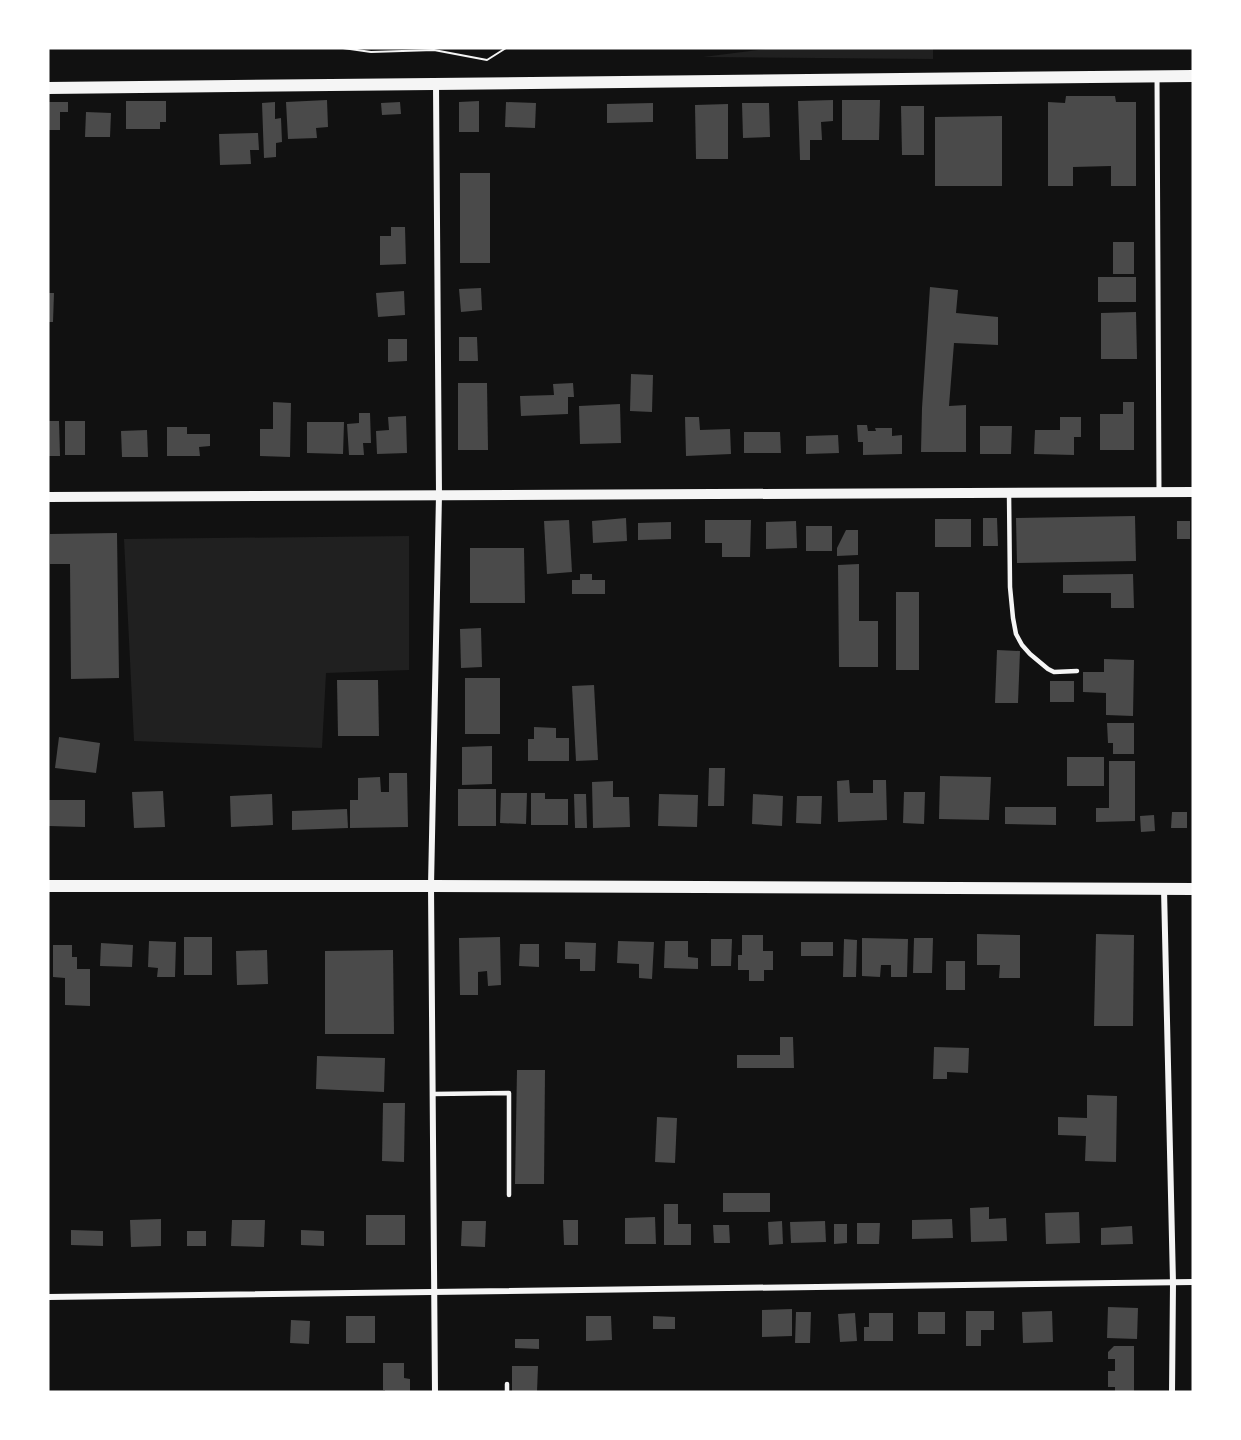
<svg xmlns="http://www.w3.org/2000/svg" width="1241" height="1440" font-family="Merriweather,serif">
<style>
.green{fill:#202020}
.building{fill:#4a4a4a}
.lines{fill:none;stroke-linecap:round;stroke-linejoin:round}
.path{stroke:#f5f5f5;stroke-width:2}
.service{stroke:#f5f5f5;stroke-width:4.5}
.pedestrian{stroke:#f5f5f5;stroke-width:5}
.minor{stroke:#f5f5f5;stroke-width:6}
.tertiary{stroke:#f5f5f5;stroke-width:10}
.secondary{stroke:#f5f5f5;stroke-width:12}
</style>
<rect width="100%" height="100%" fill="#111"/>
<g class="green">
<polygon points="773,48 933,48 933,59 703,57"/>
<polygon points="409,536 409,670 326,673 322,748 134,741 124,539"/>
</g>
<g class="building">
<polygon points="1066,96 1115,96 1116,102 1136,102 1136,186 1111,186 1111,166 1073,167 1073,186 1048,186 1048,102 1065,103"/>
<polygon points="327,100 328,127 316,128 317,138 288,139 286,102"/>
<polygon points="833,100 833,121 821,122 822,140 810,140 810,160 800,160 798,101"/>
<polygon points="842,100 880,100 879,140 842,140"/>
<polygon points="126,101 166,101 166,122 160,122 160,129 126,129"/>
<polygon points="479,101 479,132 459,132 459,102"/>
<polygon points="48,102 68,102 68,112 60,112 60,130 48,130"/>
<polygon points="275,102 275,119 281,118 282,142 276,143 276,157 264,158 262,103"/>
<polygon points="400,102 401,114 382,115 381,103"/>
<polygon points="506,102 536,103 535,128 505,127"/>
<polygon points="653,103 653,122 607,123 607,104"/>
<polygon points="742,103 769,103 770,137 743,138"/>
<polygon points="728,104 728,159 696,159 695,105"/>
<polygon points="901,106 924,106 924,155 902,155"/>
<polygon points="86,112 111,113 110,137 85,137"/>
<polygon points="1002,116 1002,186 935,186 935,117"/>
<polygon points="258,133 259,150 250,150 251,164 220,165 219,134"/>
<rect x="460" y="173" width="30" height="90"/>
<polygon points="391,227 405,227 406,264 380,265 380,236 391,236"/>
<rect x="1113" y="242" width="21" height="32"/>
<rect x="1098" y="277" width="38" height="25"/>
<polygon points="930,287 958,290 956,313 998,317 998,345 954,343 949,406 966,405 966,452 921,452 922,408"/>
<polygon points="481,288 482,310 461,312 459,289"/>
<polygon points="404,291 405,315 378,317 376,293"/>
<polygon points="48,293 54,293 53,322 48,322"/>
<polygon points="1136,312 1137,359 1101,359 1101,313"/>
<polygon points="459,337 477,337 478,361 459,361"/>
<polygon points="388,339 407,339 407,361 388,362"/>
<polygon points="631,374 653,375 652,412 630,411"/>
<polygon points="458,383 487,383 488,450 458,450"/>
<polygon points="573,383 574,397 568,397 568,414 521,416 520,396 554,395 553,384"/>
<polygon points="273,402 291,403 290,457 260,456 260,429 273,429"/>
<polygon points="1123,402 1134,402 1134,450 1100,450 1100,414 1123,414"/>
<polygon points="620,404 621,443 580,444 579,406"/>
<polygon points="359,413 370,413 371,443 363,443 364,455 349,455 347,424 359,423"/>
<polygon points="406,416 407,453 377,454 376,431 389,430 388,417"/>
<polygon points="685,417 699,417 700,430 730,429 731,454 686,456"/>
<polygon points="1060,417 1081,417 1081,437 1074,437 1074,455 1034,454 1035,430 1060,430"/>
<polygon points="48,421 59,421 60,456 48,456"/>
<rect x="65" y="421" width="20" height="34"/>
<polygon points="307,422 344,422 343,454 307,453"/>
<polygon points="857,425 867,425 868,431 876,431 875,428 892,428 892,436 902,435 902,454 863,455 863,442 858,442"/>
<polygon points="980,426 1012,426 1011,454 980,454"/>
<polygon points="167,427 187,427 187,434 210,434 210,446 199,447 200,456 167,456"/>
<polygon points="147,430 148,457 122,457 121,431"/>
<polygon points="744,432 780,432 781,453 744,453"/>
<polygon points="838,435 839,453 806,454 806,436"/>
<polygon points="1135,516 1136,561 1017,563 1016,518"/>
<polygon points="626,518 627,541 593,543 592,521"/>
<polygon points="983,518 997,518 998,546 983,546"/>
<rect x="935" y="519" width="36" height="28"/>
<polygon points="569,520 572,572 547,574 544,521"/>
<polygon points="705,520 751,520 750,557 722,557 722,543 705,543"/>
<polygon points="796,521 797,548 766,549 766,522"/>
<rect x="1177" y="521" width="13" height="18"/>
<polygon points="671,522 671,539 638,540 638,523"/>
<rect x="806" y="526" width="26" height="25"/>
<polygon points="846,530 858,530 858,555 837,556 837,548"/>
<polygon points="117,533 119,678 71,679 70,564 50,564 50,534"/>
<polygon points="470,548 524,548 525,603 470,603"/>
<polygon points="859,564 859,621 878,621 878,667 839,667 838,565"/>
<polygon points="580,574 592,574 592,580 605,580 605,594 572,594 572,580 580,580"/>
<polygon points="1133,574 1134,608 1111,608 1111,593 1063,593 1063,575"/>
<rect x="896" y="592" width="23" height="78"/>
<polygon points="481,628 482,667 461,668 460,629"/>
<polygon points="997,650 1020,651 1018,703 995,703"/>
<polygon points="1104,659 1134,660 1133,716 1106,715 1106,693 1083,692 1083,672 1104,672"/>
<rect x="465" y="678" width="35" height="56"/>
<polygon points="337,680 378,680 379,736 338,736"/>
<rect x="1050" y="681" width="24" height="21"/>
<polygon points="594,685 598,760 576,761 572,686"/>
<polygon points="1107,723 1134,723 1134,754 1113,754 1113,743 1108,743"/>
<polygon points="534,727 556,728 556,738 569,738 569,761 528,761 528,739 534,739"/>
<polygon points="59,737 100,743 96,773 55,768"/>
<polygon points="492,746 492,784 462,785 462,747"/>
<rect x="1067" y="757" width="37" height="29"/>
<polygon points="1109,761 1135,761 1135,821 1096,822 1096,808 1109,808"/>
<polygon points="709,768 725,768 724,806 708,806"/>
<polygon points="389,773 407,773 408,827 350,828 350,800 358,800 358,778 380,777 381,792 389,792"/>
<polygon points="940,776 991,777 989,820 939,819"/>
<polygon points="849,780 850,793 873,793 873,780 886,780 887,820 838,822 837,781"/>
<polygon points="613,781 613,797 629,797 630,827 593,828 592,782"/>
<rect x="458" y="789" width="38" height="37"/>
<polygon points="163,791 165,827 134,828 132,792"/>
<polygon points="904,792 925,792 924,824 903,823"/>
<polygon points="501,793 527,793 526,824 500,823"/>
<polygon points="531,793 545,793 545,799 568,799 568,825 531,825"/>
<polygon points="272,794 273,825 231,827 230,796"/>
<polygon points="574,794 586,794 587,828 575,828"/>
<polygon points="659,794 698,795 697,827 658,826"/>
<polygon points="753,794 783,796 782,826 752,824"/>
<polygon points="797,796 822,796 821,824 796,823"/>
<polygon points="49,800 85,800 85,827 49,826"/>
<polygon points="1005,807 1056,807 1056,825 1005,824"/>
<polygon points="347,809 348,828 292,830 292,811"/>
<polygon points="1172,812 1187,812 1187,828 1171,828"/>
<polygon points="1154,815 1155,831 1141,832 1140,816"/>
<polygon points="977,934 1020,935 1020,978 999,978 1000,965 977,965"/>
<polygon points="1096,934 1134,935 1133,1026 1094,1026"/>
<polygon points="742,935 763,935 763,951 773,951 773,970 764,970 764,981 749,981 749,970 738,970 738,955 742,955"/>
<rect x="184" y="937" width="28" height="38"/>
<polygon points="500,937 501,985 488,986 487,971 478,972 478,995 460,995 459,938"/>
<polygon points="862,938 908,939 907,977 891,977 891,965 881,965 880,977 862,976"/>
<polygon points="914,938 933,938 932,973 913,973"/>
<polygon points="711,939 732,939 731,966 711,966"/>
<polygon points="844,939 857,940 856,977 843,977"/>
<polygon points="149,941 176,942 175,977 157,977 158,968 148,967"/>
<polygon points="618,941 654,942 652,979 639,978 639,964 617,963"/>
<polygon points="665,941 688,941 688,957 698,958 698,969 664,968"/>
<polygon points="565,942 596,943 595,971 580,971 580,959 565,959"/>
<rect x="801" y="942" width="32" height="14"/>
<polygon points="101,943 133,945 132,967 100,966"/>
<polygon points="520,944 539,944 539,967 519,966"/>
<polygon points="53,945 72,945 72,957 77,957 77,969 90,969 90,1006 65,1005 65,978 53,977"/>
<polygon points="267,950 268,984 237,985 236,951"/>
<polygon points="393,950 394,1034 325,1034 325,951"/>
<rect x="946" y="961" width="19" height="29"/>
<polygon points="780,1037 793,1037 794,1068 737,1068 737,1055 780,1055"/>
<polygon points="934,1047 969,1048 968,1073 947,1072 947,1079 933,1079"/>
<polygon points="317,1056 385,1058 384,1092 316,1089"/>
<polygon points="517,1070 545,1070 544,1184 515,1184"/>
<polygon points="1087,1095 1117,1096 1116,1162 1085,1161 1086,1136 1058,1135 1058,1117 1087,1118"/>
<polygon points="383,1103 405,1103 404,1162 382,1161"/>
<polygon points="657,1117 677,1118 675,1163 655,1162"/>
<rect x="723" y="1193" width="47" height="19"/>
<polygon points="664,1204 678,1204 678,1224 691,1224 691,1245 664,1245"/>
<polygon points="989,1207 989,1219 1006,1218 1007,1241 971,1242 970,1208"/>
<polygon points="1079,1212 1080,1243 1046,1244 1045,1213"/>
<rect x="366" y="1215" width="39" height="30"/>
<polygon points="655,1217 656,1244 625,1244 625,1218"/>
<polygon points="161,1219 161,1246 131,1247 130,1220"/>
<polygon points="952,1219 953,1238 912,1239 912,1220"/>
<polygon points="232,1220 265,1220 264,1247 231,1246"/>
<polygon points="563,1220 578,1220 578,1245 564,1245"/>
<polygon points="462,1221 486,1221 485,1247 461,1246"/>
<polygon points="782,1221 783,1244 769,1245 768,1222"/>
<polygon points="825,1221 826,1242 791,1243 790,1222"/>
<polygon points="857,1223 880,1223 879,1244 857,1244"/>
<polygon points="834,1224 847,1224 847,1243 834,1244"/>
<polygon points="713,1225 729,1225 730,1243 714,1243"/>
<polygon points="1132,1226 1133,1244 1101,1245 1101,1228"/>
<polygon points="71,1230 103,1231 103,1246 71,1245"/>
<polygon points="301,1230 324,1231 324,1246 301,1245"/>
<rect x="187" y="1231" width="19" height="15"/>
<polygon points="1108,1307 1138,1308 1137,1339 1107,1338"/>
<polygon points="792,1309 792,1336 762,1337 762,1310"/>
<polygon points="966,1311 994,1311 994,1330 981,1330 981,1346 966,1346"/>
<polygon points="1052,1311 1053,1342 1023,1343 1022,1312"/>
<polygon points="796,1312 811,1312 810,1343 795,1343"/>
<rect x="918" y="1312" width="27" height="22"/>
<polygon points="855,1313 857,1341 840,1342 838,1314"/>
<polygon points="869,1313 893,1313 893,1341 864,1341 864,1327 869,1327"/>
<rect x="346" y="1316" width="29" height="27"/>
<polygon points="586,1316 611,1316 612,1340 586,1341"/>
<polygon points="653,1316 675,1317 675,1329 653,1329"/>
<polygon points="291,1320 310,1321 309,1344 290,1343"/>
<polygon points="515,1339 539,1339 539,1349 515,1348"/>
<polygon points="1114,1346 1134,1346 1134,1392 1115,1392 1115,1387 1108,1387 1108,1371 1115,1371 1115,1359 1108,1359 1108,1352"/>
<polygon points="383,1363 404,1363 404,1378 410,1379 410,1392 385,1392 385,1390 383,1390"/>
<polygon points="512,1366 538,1366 537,1392 512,1392"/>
</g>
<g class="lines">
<polyline class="path" points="343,48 371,52 434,50 487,60 506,48"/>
<g class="service">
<polyline points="1009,492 1010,587 1013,618 1016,634 1022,645 1030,654 1048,669 1054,672 1077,671"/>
<polyline points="433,1094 509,1093 509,1195"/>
<polyline points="507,1392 507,1384"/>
</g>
<polyline class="pedestrian" points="1157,76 1159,492"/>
<g class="minor">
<polyline points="1164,889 1173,1283 1172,1392"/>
<polyline points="48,1297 1193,1282"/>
<polyline points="435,1392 431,886 439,495 436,85"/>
</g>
<polyline class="tertiary" points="48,497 1193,492"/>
<g class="secondary">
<polyline points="48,88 1193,76"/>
<polyline points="48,886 431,886 1193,889"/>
</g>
</g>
<rect width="1241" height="1440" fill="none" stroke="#ffffff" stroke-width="99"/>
</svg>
